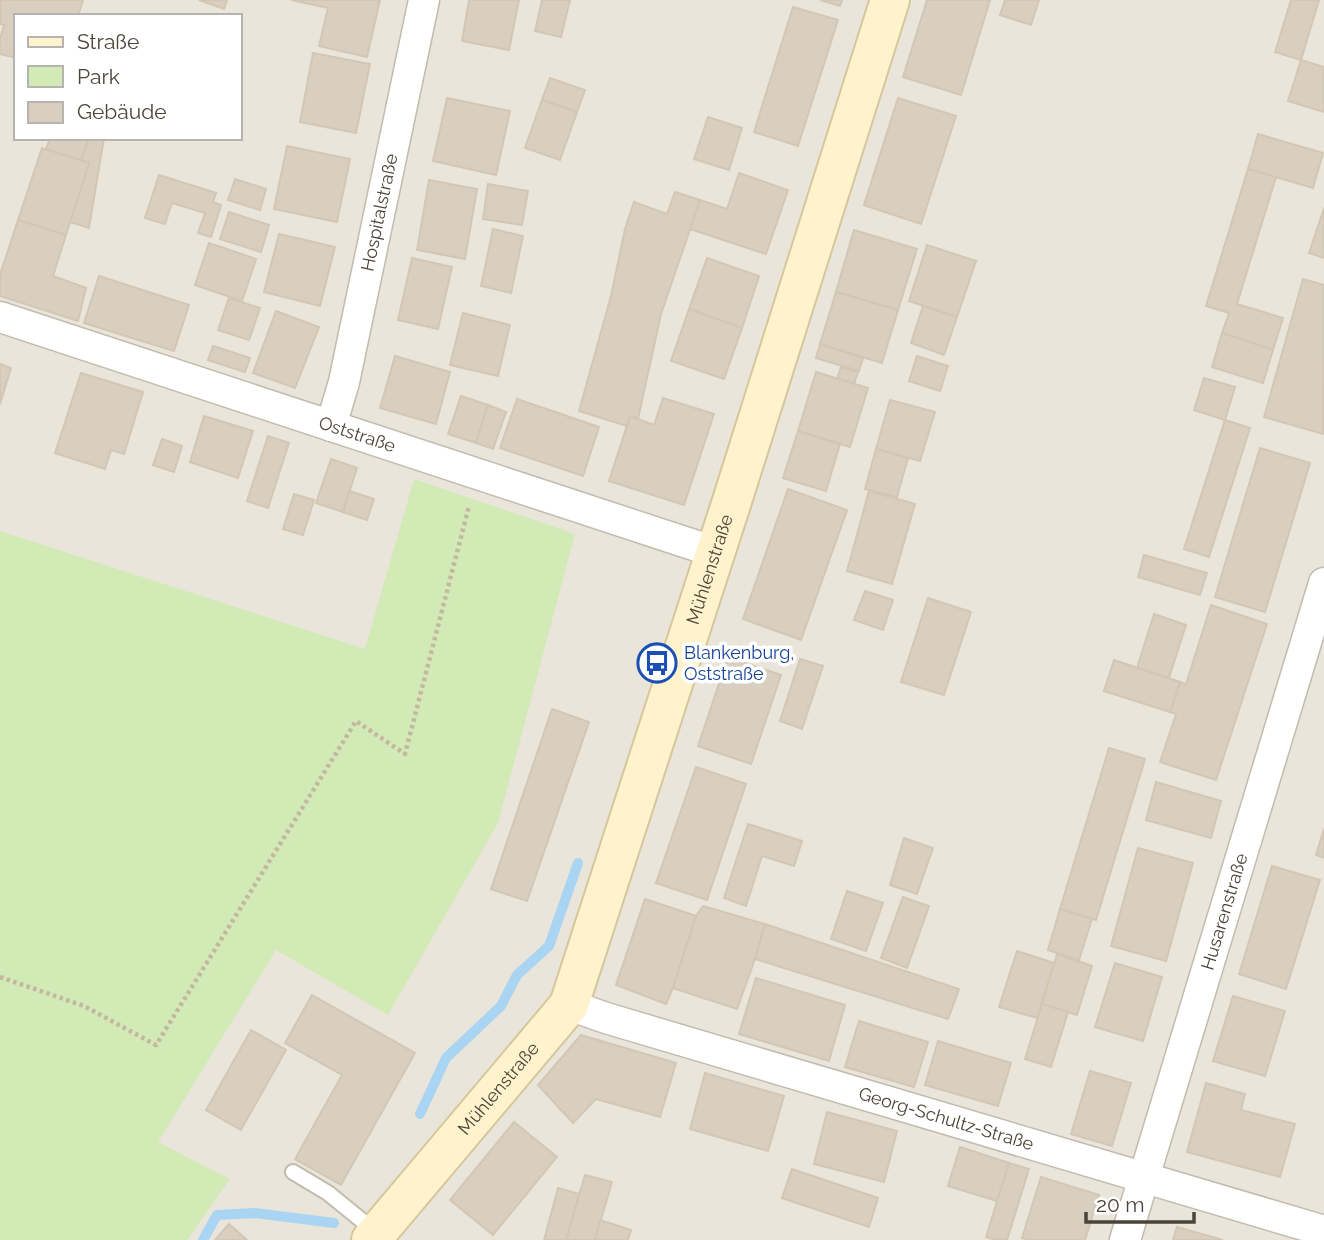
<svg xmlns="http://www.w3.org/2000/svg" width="1324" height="1240" font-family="Raleway,sans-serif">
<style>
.residential{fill:#eae5da;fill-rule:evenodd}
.green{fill:#d2eab5}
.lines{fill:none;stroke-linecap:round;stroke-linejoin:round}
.stream{stroke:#a9d4f2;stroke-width:10}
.building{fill:#d8cfc1;stroke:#d3c7b4;stroke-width:2}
.lane-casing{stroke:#c2bbae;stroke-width:18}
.street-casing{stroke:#c2bbae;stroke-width:33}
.secondary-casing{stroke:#d6c79b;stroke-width:42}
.path{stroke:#c4b79f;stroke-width:4.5;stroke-dasharray:3.5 3.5;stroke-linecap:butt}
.lane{stroke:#fff;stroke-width:14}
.street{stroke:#fff;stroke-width:30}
.secondary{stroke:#fff3cd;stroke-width:38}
.labels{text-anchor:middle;stroke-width:7;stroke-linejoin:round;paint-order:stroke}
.street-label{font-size:18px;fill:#4b4439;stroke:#fff}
.transit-label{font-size:18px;fill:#164399;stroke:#fff;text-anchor:start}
</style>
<rect width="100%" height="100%" fill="#f6f3ec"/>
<path class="residential" d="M0,0H1324V1240H0ZM16,16H240V138H16Z"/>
<polygon class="green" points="414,479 575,534 498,823 388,1015 276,950 158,1142 230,1179 187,1240 0,1240 0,531 365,649"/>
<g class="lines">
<g class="stream">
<polyline points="420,1114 446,1058 501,1006 517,975 549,946 578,863"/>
<polyline points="203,1240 217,1215 255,1213 334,1223"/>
</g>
</g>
<g class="building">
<polygon points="1,0 83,0 78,16 16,16 16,58 0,54 0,39 4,25 0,24"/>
<polygon points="199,0 227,0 224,9"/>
<polygon points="291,0 380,0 367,57 319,46 328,8"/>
<polygon points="469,0 519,0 509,50 462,41"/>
<polygon points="542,0 570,0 561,37 535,31"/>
<polygon points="820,0 842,0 840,6"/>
<polygon points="927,0 990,0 961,95 903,77"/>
<polygon points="1005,0 1039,0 1031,25 1000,15"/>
<polygon points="1291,0 1319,0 1301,60 1275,52"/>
<polygon points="793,7 838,20 798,146 754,132"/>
<polygon points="313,53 370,64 356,133 300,122"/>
<polygon points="1301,60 1324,67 1324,112 1288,101"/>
<polygon points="550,78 585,90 577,112 542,100"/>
<polygon points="447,98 510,111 496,175 433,161"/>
<polygon points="898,98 956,116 921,224 864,205"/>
<polygon points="542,100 577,112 560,160 525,148"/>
<polygon points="708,117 742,128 729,170 694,159"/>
<polygon points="1258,134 1323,153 1313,188 1248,169"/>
<polygon points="50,138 89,138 81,161 46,149"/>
<polygon points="89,138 104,138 89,228 70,222 89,163 81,161"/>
<polygon points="287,146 350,159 337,222 274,209"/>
<polygon points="42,148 89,163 66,235 18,220"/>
<polygon points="1248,169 1276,177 1237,304 1283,318 1273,350 1222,333 1229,313 1206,306"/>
<polygon points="739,173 788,190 766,254 690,229 700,200 727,209"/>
<polygon points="159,175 216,193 213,202 221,205 211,237 198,233 205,213 172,203 165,224 145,218"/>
<polygon points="235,179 266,189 260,210 228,200"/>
<polygon points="429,180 477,189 465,259 417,250"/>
<polygon points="488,184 528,191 522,225 483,219"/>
<polygon points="675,192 700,200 661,314 638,419 630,416 627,426 579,411 611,296 625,229 634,202 667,214"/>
<polygon points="1324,208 1324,258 1309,253"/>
<polygon points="229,212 269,225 261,252 220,239"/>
<polygon points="18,220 66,235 53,276 86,288 78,321 0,296 0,275"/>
<polygon points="493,229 523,236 511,293 481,286"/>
<polygon points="854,230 917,249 898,310 836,292"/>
<polygon points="279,234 335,247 320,306 264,292"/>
<polygon points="209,243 256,259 242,301 195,285"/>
<polygon points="927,245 976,261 957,317 909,301"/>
<polygon points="412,258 452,267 438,329 398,320"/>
<polygon points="707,258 759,276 742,328 689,309"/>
<polygon points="99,276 189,305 174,351 84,323"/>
<polygon points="1303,279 1324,285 1323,434 1264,417"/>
<polygon points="836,292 898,310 882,363 820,344"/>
<polygon points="229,298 260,308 249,340 218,330"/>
<polygon points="923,306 957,317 944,355 911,343"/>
<polygon points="689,309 742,328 724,379 671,361"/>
<polygon points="276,311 319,327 295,388 253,373"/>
<polygon points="463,313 510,325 498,376 450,365"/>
<polygon points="1222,333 1273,350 1263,383 1212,367"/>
<polygon points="820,344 863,358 859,371 816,358"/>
<polygon points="213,346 250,358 245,372 208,360"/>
<polygon points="395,356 450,372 436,424 380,408"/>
<polygon points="917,356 948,366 940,391 909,381"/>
<polygon points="0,364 11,368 0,404"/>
<polygon points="841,367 858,372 854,384 837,379"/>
<polygon points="816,372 868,388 850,447 798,431"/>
<polygon points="81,373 143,392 124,454 111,450 105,469 55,453"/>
<polygon points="1204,378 1235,387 1225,420 1194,410"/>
<polygon points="461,396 488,405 476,443 448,434"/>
<polygon points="663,398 714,414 684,505 609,481 630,416 654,425"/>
<polygon points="517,399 599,427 583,476 500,448"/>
<polygon points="890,400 935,412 920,461 876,449"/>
<polygon points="488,405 506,412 493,449 476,443"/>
<polygon points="204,416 253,431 238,478 190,462"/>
<polygon points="1225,420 1250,428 1209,557 1184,549"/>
<polygon points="798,431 840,444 826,491 783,478"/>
<polygon points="268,436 289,443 268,508 247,501"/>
<polygon points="162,439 182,446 174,472 153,465"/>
<polygon points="1260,448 1310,463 1265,612 1215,597"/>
<polygon points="876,449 908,458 897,497 865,489"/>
<polygon points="331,459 357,468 343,512 316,503"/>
<polygon points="788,489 847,510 801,640 743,619"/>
<polygon points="349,491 374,499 367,520 343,512"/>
<polygon points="869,491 915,504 892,584 847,571"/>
<polygon points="294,494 314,500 303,535 283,529"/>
<polygon points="1144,555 1207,573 1200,595 1138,577"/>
<polygon points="865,591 893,600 883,630 854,620"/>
<polygon points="928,598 971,612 944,695 901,682"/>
<polygon points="1211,605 1267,624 1216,780 1160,762 1176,714 1170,712 1180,682 1186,684"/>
<polygon points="1154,614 1186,625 1169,678 1137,668"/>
<polygon points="728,657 781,675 751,764 698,746"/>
<polygon points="800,659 823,666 802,729 780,721"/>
<polygon points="1114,660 1180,682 1170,712 1104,691"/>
<polygon points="552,709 589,722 527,901 491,889"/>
<polygon points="1109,748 1145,759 1096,920 1060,909"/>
<polygon points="696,767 746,784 707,900 656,883"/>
<polygon points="1156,782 1221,801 1211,838 1146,820"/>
<polygon points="748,824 802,841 794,866 762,856 746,906 724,898"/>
<polygon points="1324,829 1324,858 1316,855"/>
<polygon points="904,838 933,848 917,894 890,885"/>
<polygon points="1138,848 1193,863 1166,961 1111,946"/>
<polygon points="1272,866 1320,880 1286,989 1239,974"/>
<polygon points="847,891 883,903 866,951 831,939"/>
<polygon points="903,897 929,906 907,968 881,958"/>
<polygon points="645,899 696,916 673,988 666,1004 616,985"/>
<polygon points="703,906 765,924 755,959 737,1009 673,988 696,916"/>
<polygon points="1060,909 1092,919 1079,960 1048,950"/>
<polygon points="765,924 959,989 948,1019 755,959"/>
<polygon points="1017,951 1054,963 1037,1018 999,1007"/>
<polygon points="1057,954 1092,966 1077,1015 1042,1004"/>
<polygon points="1115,963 1162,977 1143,1041 1095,1027"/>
<polygon points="756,978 845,1005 829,1061 739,1034"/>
<polygon points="312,995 415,1053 341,1185 295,1159 342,1075 285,1043"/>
<polygon points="1233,996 1285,1011 1265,1076 1213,1061"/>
<polygon points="1042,1004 1068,1012 1051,1067 1025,1059"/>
<polygon points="859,1021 928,1042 914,1087 845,1067"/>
<polygon points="251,1030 286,1050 241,1130 206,1110"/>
<polygon points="581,1035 676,1063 660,1117 596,1099 573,1123 538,1085"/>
<polygon points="938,1041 1011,1063 998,1106 925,1085"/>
<polygon points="1090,1071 1131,1083 1112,1146 1071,1134"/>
<polygon points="705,1073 784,1096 768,1151 690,1129"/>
<polygon points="1206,1083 1245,1094 1241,1110 1295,1124 1280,1177 1187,1152"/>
<polygon points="827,1112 897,1131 884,1182 814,1164"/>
<polygon points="514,1122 557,1157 493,1235 450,1200"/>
<polygon points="960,1147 1009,1163 997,1201 948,1186"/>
<polygon points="1009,1163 1029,1169 1007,1240 996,1240 986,1237"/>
<polygon points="792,1169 878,1198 869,1227 782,1198"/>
<polygon points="585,1175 612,1182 595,1240 566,1240"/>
<polygon points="1041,1177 1099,1195 1085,1240 1030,1240 1022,1238"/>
<polygon points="558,1188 579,1194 566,1240 544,1240"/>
<polygon points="600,1220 631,1230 628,1240 595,1240"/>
<polygon points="229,1224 247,1240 215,1240"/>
<polygon points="1177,1227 1223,1240 1173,1240"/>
</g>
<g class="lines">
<g class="lane-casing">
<polyline id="lane" points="293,1172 328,1193 376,1232"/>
</g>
<g class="street-casing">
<g id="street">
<path id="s1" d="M0,317L715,552"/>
<path id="s2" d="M331,426L344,382L424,0"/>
<path id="s3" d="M569,1005L606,1018L1324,1231"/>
<path id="s4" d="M1125,1240L1324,583"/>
</g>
</g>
<g class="secondary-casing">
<g id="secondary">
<path id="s5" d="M371,1240L569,1005L732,501L890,0"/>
</g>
</g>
<polyline class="path" points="0,977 84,1006 156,1045 356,721 405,754 469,506"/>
<use href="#lane" class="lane"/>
<use href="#street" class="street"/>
<use href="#secondary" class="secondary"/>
</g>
<defs>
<g id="bus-ring" transform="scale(2.0125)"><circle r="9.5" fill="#fff" stroke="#1a4fb4" stroke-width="1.5"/><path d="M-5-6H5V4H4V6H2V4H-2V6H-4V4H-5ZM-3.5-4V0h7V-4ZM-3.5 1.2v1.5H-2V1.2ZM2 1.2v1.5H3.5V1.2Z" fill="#1a4fb4"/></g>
</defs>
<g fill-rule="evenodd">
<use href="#bus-ring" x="657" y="663"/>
</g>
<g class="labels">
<g class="street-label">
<text dy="6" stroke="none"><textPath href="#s2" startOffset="219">Hospitalstraße</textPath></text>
<text dy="6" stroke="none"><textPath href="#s1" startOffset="376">Oststraße</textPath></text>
<text dy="6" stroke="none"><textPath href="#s5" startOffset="765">Mühlenstraße</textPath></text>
<text dy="6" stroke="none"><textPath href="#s4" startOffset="343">Husarenstraße</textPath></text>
<text dy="6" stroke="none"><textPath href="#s5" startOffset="198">Mühlenstraße</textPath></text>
<text dy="6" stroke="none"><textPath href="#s3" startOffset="394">Georg-Schultz-Straße</textPath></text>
</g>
<g class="transit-label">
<text x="684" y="659">Blankenburg,<tspan x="684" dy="21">Oststraße</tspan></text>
</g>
</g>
<rect x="14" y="14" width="228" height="126" fill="#ffffff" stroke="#b7b4b0" stroke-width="2"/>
<rect x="28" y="37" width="35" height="10" fill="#fff3cd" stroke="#b7b4b0" stroke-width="2"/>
<text x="77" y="49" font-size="21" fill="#4b4439">Straße</text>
<rect x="28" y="66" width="35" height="21" fill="#d2eab5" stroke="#b7b4b0" stroke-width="2"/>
<text x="77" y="84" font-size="21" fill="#4b4439">Park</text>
<rect x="28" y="102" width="35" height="21" fill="#d8cfc1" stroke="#b7b4b0" stroke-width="2"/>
<text x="77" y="119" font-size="21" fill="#4b4439">Gebäude</text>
<path d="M1086 1212v10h108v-10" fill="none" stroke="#4b4439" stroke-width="3.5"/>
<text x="1096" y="1212" font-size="21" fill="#4b4439" stroke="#ffffff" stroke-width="5" paint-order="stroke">20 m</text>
</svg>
